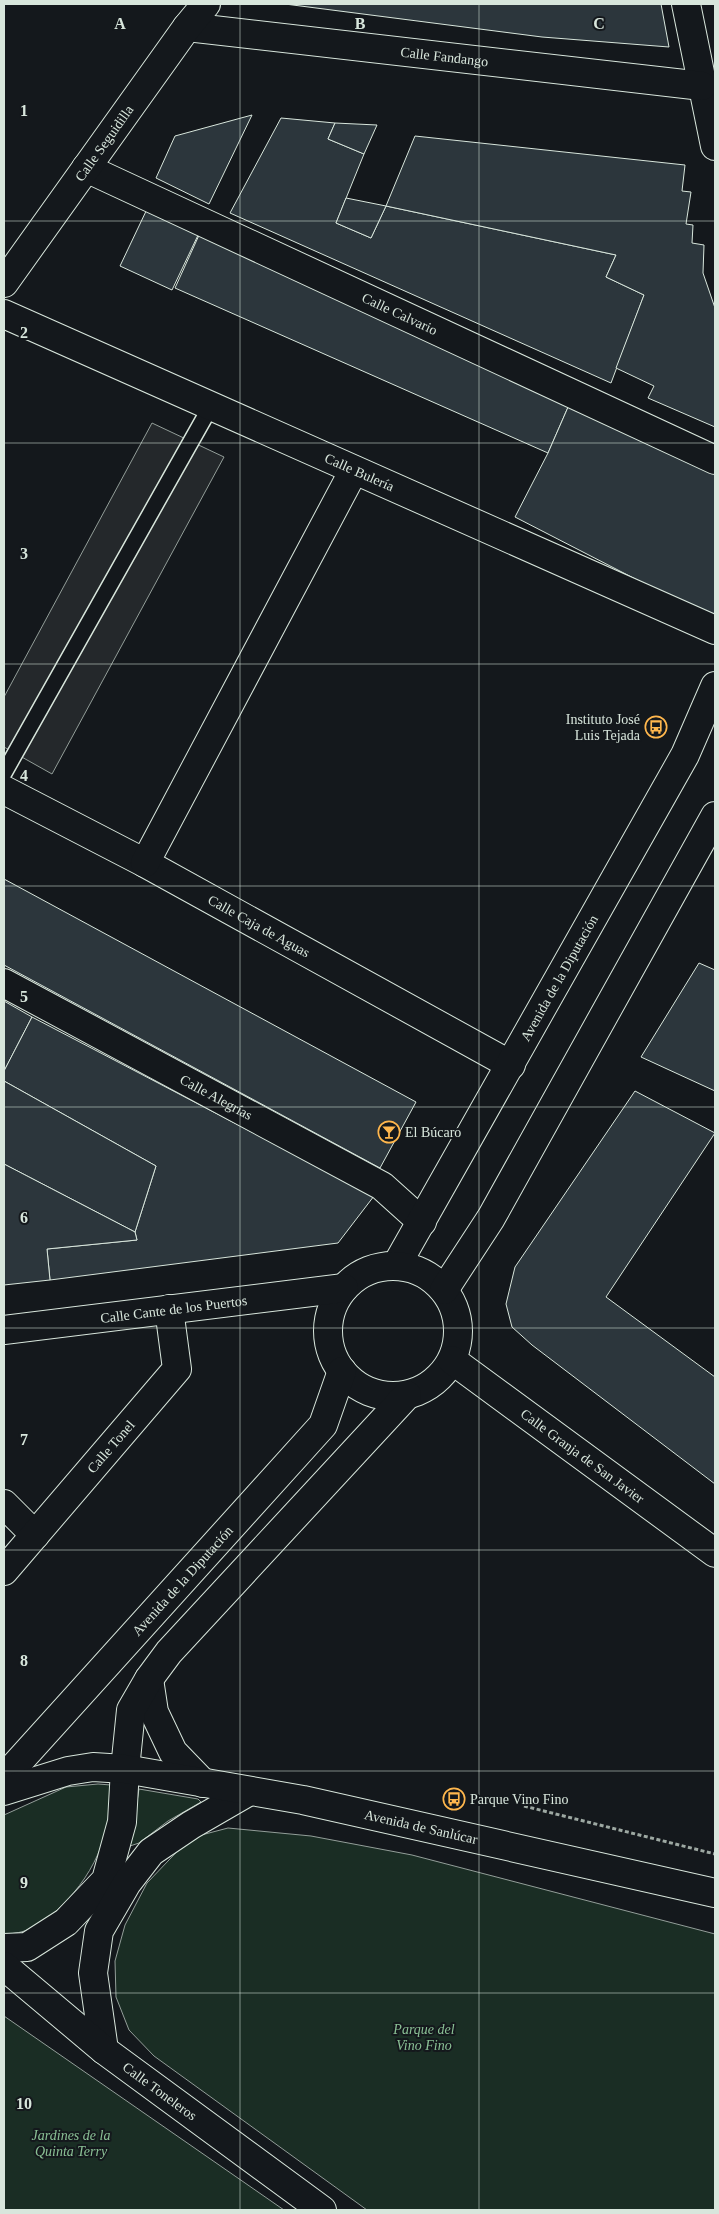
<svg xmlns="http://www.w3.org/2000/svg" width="719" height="2214" font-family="Georgia,serif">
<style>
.green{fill:#1a2d24;stroke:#939e99}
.parking{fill:#24282b;stroke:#939e99}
.building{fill:#2c363c;stroke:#d8e6dc}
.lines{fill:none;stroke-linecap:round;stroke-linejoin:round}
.lane-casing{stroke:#d8e6dc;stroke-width:18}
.street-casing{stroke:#d8e6dc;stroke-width:30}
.secondary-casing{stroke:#d8e6dc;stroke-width:30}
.path{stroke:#9da8a2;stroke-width:3;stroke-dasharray:4 2.5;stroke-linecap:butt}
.lane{stroke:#14181c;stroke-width:15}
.street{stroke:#14181c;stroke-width:28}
.secondary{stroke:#14181c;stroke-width:28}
.grid{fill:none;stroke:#d8e6dc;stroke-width:1;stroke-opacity:0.55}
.labels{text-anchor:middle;stroke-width:4;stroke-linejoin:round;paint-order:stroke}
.street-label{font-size:14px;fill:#d8e6dc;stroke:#14181c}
.poi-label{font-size:14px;fill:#d8e6dc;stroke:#14181c;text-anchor:start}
.park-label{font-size:14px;font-style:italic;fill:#8ac095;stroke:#14181c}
.grid-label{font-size:16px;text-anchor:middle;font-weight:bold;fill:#d8e6dc;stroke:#14181c;stroke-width:4;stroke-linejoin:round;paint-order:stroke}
</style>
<rect width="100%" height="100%" fill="#14181c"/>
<g class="green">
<path d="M98,1784L111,1785C113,1835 92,1879 55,1912C40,1926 25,1934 4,1934V1815L66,1787Z"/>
<polygon points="139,1789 198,1799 201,1802 168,1821 139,1843 130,1846"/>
<polygon points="228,1828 311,1836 412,1855 715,1934 715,2210 367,2210 154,2056 129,2030 116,1997 115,1961 125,1925 147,1883 190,1838"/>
<polygon points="4,2016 284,2210 4,2210"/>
</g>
<polygon class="parking" points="152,423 224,457 52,774 4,747 4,697"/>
<g class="building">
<polygon points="285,4 661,4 669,47 542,37"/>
<polygon points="252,115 209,204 156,178 175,136"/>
<polygon points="281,118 335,123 328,139 364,154 336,223 371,238 386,206 616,255 606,277 644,295 611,383 230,213"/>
<polygon points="335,123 377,125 364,154 328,139"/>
<polygon points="415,136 685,165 682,191 691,192 686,224 693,225 692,243 704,245 703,273 715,308 715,427 648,398 654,386 616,368 644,295 606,277 616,255 386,206"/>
<polygon points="346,198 386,206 371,238 336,223"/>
<polygon points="148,207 200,231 172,290 120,266"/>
<polygon points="200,233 572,398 548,453 175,288"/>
<polygon points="572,398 715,470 715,620 515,517 548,453"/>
<polygon points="4,879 416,1102 380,1168 4,965"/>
<polygon points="699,963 715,970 715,1091 641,1057"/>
<polygon points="4,1001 32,1017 4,1071"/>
<polygon points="32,1017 374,1196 338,1243 50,1280 47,1249 137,1240 135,1232 156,1166 4,1081 4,1071"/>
<polygon points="4,1081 156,1166 135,1232 4,1164"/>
<polygon points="635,1091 715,1133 606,1297 715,1377 715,1484 532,1345 512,1327 506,1304 515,1267"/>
<polygon points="4,1164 135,1232 137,1240 47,1249 50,1280 4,1285"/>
</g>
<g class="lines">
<g class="lane-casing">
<polyline id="lane" points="4,773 211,406"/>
</g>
<g class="street-casing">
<g id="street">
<polyline points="686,4 715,146"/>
<path id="s1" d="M187,27L702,86"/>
<path id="s2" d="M86,168L715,460"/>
<path id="s3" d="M4,283L187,27L206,4"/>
<path id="s4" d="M4,314L715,630"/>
<path id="s5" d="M4,790L145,863L511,1065"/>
<polyline points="145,863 354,470"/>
<path id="s6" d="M4,983L382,1186L422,1222"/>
<path id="s7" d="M396,1266L685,755L715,686"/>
<circle cx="393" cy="1331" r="65"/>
<polyline points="444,1290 491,1218 715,816"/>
<path id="s8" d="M4,1330L344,1288"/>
<path id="s9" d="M452,1360L715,1553"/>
<polyline points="4,1504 35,1535"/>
<path id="s10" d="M4,1571L177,1369L169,1309"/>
<polyline points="149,1679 154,1712 173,1752 203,1783"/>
<path id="s11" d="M4,1778L323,1425L342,1371"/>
<polyline points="4,1948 27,1947 66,1922 106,1880 122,1822 125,1769 131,1710 149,1679 169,1652 407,1395"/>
<polyline points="104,2050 93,1973 99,1931 127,1883 151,1852 191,1825 248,1792"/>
</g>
</g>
<g class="secondary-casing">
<g id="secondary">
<path id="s12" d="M4,1791L68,1771L93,1767L125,1769L303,1800L715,1893"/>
<path id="s13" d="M4,1966L104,2050L322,2210"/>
</g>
</g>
<polyline class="path" points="524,1806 715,1854"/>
<use href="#lane" class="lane"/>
<use href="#street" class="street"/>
<use href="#secondary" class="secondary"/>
</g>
<path class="grid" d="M240,4V2210M479,4V2210M4,221H715M4,443H715M4,664H715M4,886H715M4,1107H715M4,1328H715M4,1550H715M4,1771H715M4,1993H715"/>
<defs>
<g id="bus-ring" transform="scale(1.125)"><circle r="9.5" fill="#14181c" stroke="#ffb74d" stroke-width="1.5"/><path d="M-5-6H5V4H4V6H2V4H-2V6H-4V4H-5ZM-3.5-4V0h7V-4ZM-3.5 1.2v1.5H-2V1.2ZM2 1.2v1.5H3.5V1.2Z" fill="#ffb74d"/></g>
<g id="bar-ring" transform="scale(1.125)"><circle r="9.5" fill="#14181c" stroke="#ffb74d" stroke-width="1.5"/><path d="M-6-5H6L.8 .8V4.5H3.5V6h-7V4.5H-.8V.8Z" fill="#ffb74d"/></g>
</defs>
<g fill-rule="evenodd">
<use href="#bus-ring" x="656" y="727"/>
<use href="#bar-ring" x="389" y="1132"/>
<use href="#bus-ring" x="454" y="1799"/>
</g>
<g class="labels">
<g class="street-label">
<text dy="5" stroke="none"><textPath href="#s1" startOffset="259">Calle Fandango</textPath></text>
<text dy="5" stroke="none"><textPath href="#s3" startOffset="172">Calle Seguidilla</textPath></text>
<text dy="5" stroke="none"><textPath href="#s2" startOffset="346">Calle Calvario</textPath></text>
<text dy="5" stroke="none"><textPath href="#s4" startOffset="389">Calle Bulería</textPath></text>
<text dy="5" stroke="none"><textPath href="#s5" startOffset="289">Calle Caja de Aguas</textPath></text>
<text dy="5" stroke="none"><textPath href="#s7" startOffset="331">Avenida de la Diputación</textPath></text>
<text dy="5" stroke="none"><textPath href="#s6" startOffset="241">Calle Alegrías</textPath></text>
<text dy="5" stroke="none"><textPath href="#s8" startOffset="171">Calle Cante de los Puertos</textPath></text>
<text dy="5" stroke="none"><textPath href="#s10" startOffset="164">Calle Tonel</textPath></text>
<text dy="5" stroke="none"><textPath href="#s9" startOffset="162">Calle Granja de San Javier</textPath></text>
<text dy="5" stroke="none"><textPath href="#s11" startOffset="266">Avenida de la Diputación</textPath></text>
<text dy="5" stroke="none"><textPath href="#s12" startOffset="426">Avenida de Sanlúcar</textPath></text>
<text dy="5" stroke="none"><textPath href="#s13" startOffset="200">Calle Toneleros</textPath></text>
</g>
<g class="poi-label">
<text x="640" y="724" text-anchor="end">Instituto José<tspan x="640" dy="16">Luis Tejada</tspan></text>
<text x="405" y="1137">El Búcaro</text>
<text x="470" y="1804">Parque Vino Fino</text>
</g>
<g class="park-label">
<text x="424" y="2034">Parque del<tspan x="424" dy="16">Vino Fino</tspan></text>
<text x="71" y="2140">Jardines de la<tspan x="71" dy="16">Quinta Terry</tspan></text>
</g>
</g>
<g class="grid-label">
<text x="120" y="29">A</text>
<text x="360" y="29">B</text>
<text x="599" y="29">C</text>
<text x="24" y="116">1</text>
<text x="24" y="338">2</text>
<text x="24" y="559">3</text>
<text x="24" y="781">4</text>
<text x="24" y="1002">5</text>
<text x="24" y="1223">6</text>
<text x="24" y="1445">7</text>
<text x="24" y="1666">8</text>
<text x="24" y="1888">9</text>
<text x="24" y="2109">10</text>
</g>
<rect width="719" height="2214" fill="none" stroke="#d8e6dc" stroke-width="10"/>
</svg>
